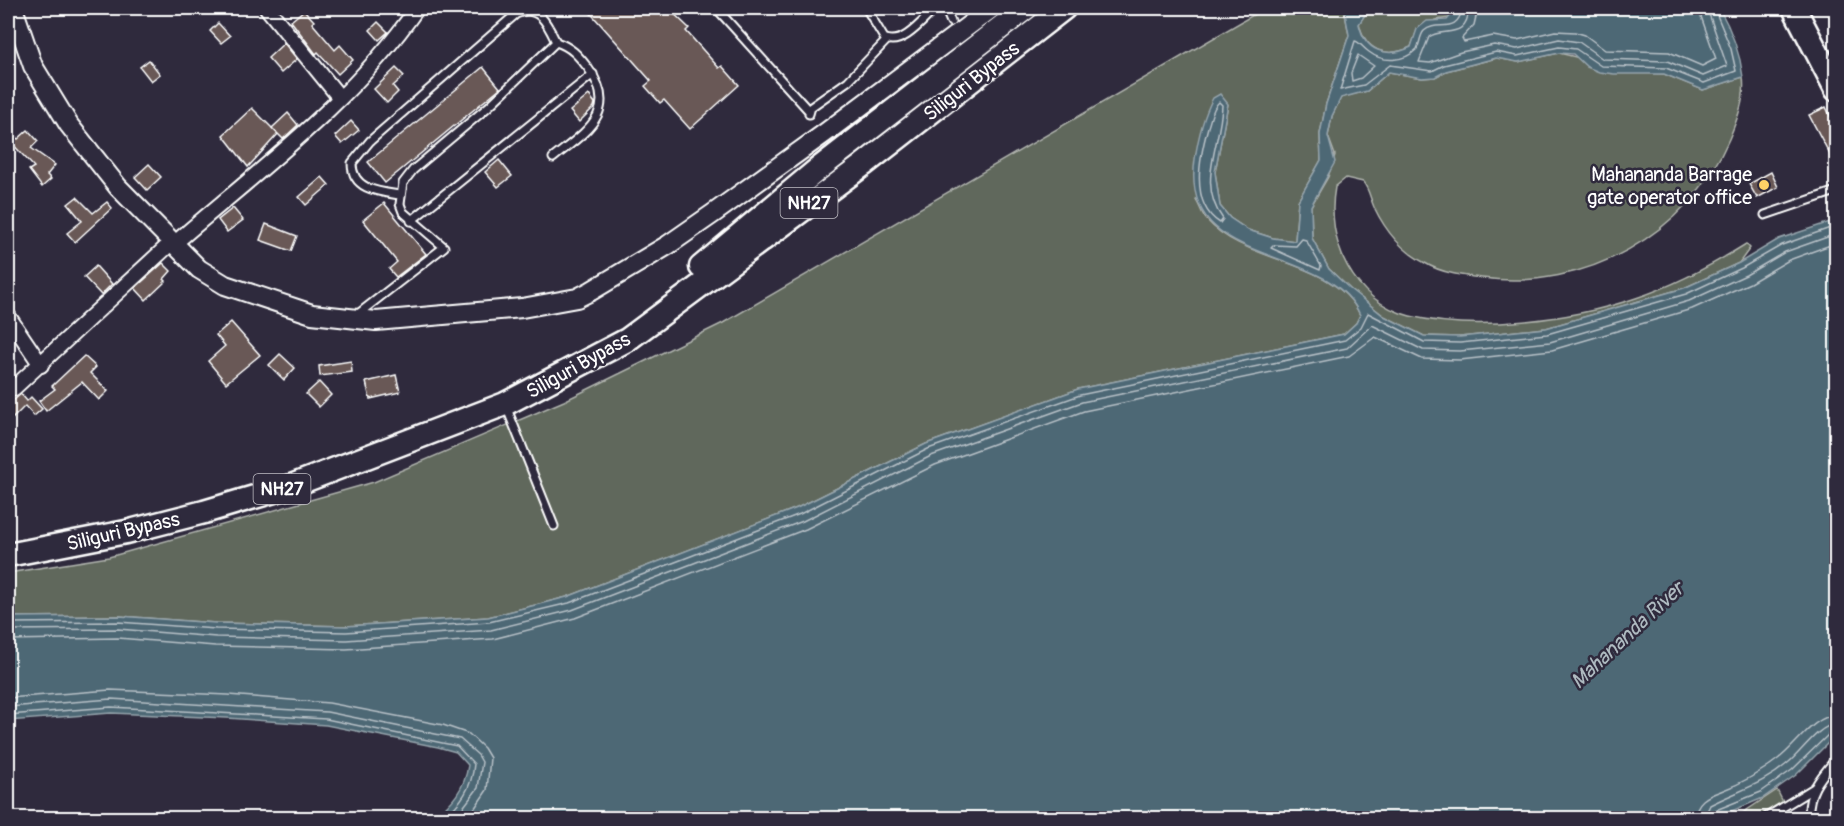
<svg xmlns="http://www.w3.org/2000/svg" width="1844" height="826" font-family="Pangolin,sans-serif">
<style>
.green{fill:#60685c;stroke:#b0b4ae;stroke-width:1.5}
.water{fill:#4e6775;stroke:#95a4ac;stroke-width:1.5}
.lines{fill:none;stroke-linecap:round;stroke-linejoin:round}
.shore{stroke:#b8c2c8;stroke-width:1.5}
.building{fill:#695957;stroke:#fff;stroke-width:1.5}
.service-casing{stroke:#fff;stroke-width:11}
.minor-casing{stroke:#fff;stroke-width:18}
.secondary-casing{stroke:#fff;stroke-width:22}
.trunk-casing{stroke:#fff;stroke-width:27}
.service{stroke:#2f2a3d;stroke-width:7}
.minor{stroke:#2f2a3d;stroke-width:14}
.secondary{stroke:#2f2a3d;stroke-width:18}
.trunk{stroke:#2f2a3d;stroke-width:22}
.poi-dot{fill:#ffd166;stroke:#2f2a3d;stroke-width:2}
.labels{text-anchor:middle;stroke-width:5;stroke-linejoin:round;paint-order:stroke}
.shield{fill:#2f2a3d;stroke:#c1bfc5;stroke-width:1.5}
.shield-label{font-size:18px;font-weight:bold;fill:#fff}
.street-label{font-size:20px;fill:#fff;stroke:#2f2a3d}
.poi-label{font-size:20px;fill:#fff;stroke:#2f2a3d;text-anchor:end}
.water-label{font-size:21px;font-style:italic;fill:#afbbc1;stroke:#2f2a3d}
</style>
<rect width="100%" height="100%" fill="#2f2a3d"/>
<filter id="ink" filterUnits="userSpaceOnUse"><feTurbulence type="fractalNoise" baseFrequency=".0167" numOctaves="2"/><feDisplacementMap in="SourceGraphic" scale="12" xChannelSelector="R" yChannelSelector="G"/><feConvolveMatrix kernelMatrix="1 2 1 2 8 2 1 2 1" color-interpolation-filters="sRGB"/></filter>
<g filter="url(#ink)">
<g class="green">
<path d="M1265,8H1344L1349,35L1326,104L1320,134L1321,160L1298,201L1295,241L1273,238L1248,230L1230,218L1220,206L1215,172L1228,104L1196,200C1200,206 1202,215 1207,220C1245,264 1335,259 1360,315L1356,323L1344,334L1078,389L926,444L797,508L567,597L488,617L346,626L216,623L119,616L8,617V573L109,557L374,482L564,401L723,323Z"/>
<path d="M1379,8H1457L1450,18L1435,20L1416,33L1411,47C1386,59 1365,51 1359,23L1368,10Z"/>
<path d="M1559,53L1643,73L1664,74L1703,90L1743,77C1746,98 1737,120 1729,139C1688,234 1585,292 1482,278C1464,276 1441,273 1425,263C1402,251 1385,230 1374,207C1370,198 1369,189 1363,182L1346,178L1335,187C1325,241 1353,301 1410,316C1475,332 1572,320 1636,298C1675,285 1711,266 1746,244L1750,248L1739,263L1684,288L1546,328L1460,337L1424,336L1384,316L1350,289L1329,269L1312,238L1311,206L1328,177L1335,155L1328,136L1332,116L1341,97L1367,91L1389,72L1422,78L1435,77L1446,71L1497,58L1518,62Z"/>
<polygon points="1777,790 1791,818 1735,818"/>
</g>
<path class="water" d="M1344,8H1379L1368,10L1359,24C1365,51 1386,59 1411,47L1417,29L1427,21L1447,20L1457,8H1719C1731,29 1740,53 1743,77L1703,90L1664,74H1614L1599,72L1587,67L1573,54L1559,53L1518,62L1496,58L1446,71L1435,77L1422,78L1389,72L1367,91L1341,98L1332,116L1328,136L1335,162L1311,206L1312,238L1329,269L1350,289L1384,316L1424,336L1460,337L1546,328L1684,288L1739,263L1779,239L1836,220V735L1796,775L1763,798L1715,818H434C452,803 465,789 468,765L456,752L438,747L326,725L227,718L111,713L8,721V617L119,616L216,623L346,626L488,617L567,597L797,508L926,444L1078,389L1344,334L1356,323L1360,315C1328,241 1178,272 1195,159C1198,138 1203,117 1213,98L1220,94L1228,104L1215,172L1220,206L1230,218L1248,230L1273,238L1295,241L1298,201L1321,160L1320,134L1326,104L1349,35Z"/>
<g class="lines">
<g class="shore">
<path d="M1462,8C1458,36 1437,19 1424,31C1420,35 1420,43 1417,49C1404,62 1383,63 1369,52C1363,48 1360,42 1355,41L1340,90L1364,85L1390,65L1432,71L1444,65L1496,52L1517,56L1559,47L1576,49L1601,66L1666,68L1704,83L1736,71L1731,49L1714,8"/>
<path d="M1469,8C1467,41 1443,27 1429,37L1419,62L1430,63L1461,52L1494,45L1517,49L1559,39L1579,42L1603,59L1667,61L1703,76L1727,66L1707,8"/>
<polyline points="1478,8 1474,25 1462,38 1464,42 1493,36 1517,40 1555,31 1575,32 1585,35 1605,50 1669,52 1702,66 1716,59 1698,8"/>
<polygon points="1358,55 1374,66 1361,78 1352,81 1351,73"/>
<path d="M1219,102L1222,105C1221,145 1196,183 1223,219L1220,223C1189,204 1200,156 1208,127C1211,119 1212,108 1219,102Z"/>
<polygon points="1302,239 1306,240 1321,266 1320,270 1271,248 1274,245 1296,246"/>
<polyline points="8,623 118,622 216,629 346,632 489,622 569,603 800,514 928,449 1080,395 1345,340 1361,327 1368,313 1424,342 1460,343 1547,334 1686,294 1742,268 1782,245 1836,226"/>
<polyline points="8,630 118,629 216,637 346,640 491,630 572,610 803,521 931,456 1082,402 1347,348 1372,325 1423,350 1460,351 1550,342 1689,301 1746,275 1785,252 1836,234"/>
<polyline points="8,640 118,638 215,646 346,649 493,639 575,618 806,529 935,465 1084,411 1349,356 1375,337 1422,359 1460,360 1552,350 1692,309 1750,283 1789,260 1836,243"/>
<polyline points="8,698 110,690 228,695 329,703 443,725 469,734 484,748 490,758 487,790 468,818"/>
<polyline points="8,707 111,699 327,712 460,739 478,755 482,762 478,788 455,818"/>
<path d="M8,715L111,707L326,719L457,746L474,764C472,788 461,803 443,818"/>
<path d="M1695,818C1696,801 1707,796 1721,791C1743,783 1760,773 1778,759C1796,746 1813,716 1836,715"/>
<path d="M1704,818L1710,805C1739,790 1763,785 1789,762C1802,751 1819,725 1836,724"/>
<polyline points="1712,818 1716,810 1761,792 1792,770 1830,733 1836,731"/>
</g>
</g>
<g class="building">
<polygon points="586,8 668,8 689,28 686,31 719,68 722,66 739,85 690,129 664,100 660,103 645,86 651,81"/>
<polygon points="304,10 314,21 312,23 335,50 340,45 353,60 338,74 318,52 316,54 291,21"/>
<polygon points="378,22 388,32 379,40 370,30"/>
<polygon points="218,23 230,36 221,43 210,31"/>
<polygon points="284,43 297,59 281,73 268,58"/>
<polygon points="149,60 160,74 151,81 140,67"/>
<polygon points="483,67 500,88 385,183 368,162"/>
<polygon points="396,68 404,76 393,86 398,92 387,103 374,89"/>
<polygon points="589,95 595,103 594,107 579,122 570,111"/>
<polygon points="1826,107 1836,128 1836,166 1809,115"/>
<polygon points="252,108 278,134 248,167 223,135"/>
<polygon points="288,113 298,125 283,139 272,128"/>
<polygon points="351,121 359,130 342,144 335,136"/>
<polygon points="28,130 38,141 31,148 55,165 47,175 51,179 42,187 29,170 34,167 8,139 9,133 18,139"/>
<polygon points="499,160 512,176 498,187 485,172"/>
<polygon points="149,164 161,177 147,190 135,177"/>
<polygon points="1771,172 1778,187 1757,198 1749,184"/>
<polygon points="322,177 329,185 306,205 299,197"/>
<polygon points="77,197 93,213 107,202 112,208 75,242 67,233 82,221 68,204"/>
<polygon points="384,203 426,254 396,277 389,269 397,262 363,220"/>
<polygon points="233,208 243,220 227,232 218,220"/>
<polygon points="266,224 297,236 291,251 260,240"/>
<polygon points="163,263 171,271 164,279 166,281 146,300 135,288"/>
<polygon points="96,266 112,284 101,295 84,277"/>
<polygon points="231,322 260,355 226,383 208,361 225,346 216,335"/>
<polygon points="280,354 295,368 284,380 269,365"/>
<polygon points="84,356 96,367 90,373 108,391 99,400 82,382 46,411 39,401 55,389 52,386"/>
<polygon points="351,361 352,372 320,376 319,366"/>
<polygon points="396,375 400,392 370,399 366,382"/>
<polygon points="319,382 331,395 319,407 306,394"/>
<polygon points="21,394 27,401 31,397 42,409 34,416 25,406 8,423 8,405"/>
</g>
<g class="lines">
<g class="service-casing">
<g id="service">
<path d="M866,8L884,38C902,48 924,19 936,8"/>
<polyline points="945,8 951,22"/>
<polyline points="717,9 809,111"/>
<polyline points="809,114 811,107 848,81 887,40"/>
<path d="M400,195C379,192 352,190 352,163L370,141L516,14C539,3 548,25 556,42"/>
<polyline points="1765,215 1836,191"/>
<polyline points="411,221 593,74"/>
<path d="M358,314L444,247L403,212L400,204L403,183L413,170L488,107L556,42C571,47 578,55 588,68C621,112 585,132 553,158"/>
<polyline points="506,406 554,526"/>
<polyline points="1765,818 1814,788"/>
<path d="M1809,818C1807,792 1820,778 1836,759"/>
</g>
</g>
<g class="minor-casing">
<g id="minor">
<polyline points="267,8 340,98"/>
<path d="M174,244C259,170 353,101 417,8"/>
<polyline points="8,316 41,365"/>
<polyline points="8,388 14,388 172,242"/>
</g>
</g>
<g class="secondary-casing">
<polyline id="secondary" points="13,8 33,66 69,125 118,187 199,269 225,285 312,314 376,321 522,308 577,298 591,291 668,245 714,213 825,133 992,8"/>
</g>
<g class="trunk-casing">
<g id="trunk">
<polyline points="1794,8 1836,89"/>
<polyline points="701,267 817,170 1026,8"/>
<polyline points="8,555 126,532 204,512 291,486 505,404 627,340 863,165 1064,8"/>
</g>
</g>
<use href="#service" class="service"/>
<use href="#minor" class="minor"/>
<use href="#secondary" class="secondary"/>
<use href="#trunk" class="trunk"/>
</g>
</g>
<circle class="poi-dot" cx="1764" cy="185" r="6"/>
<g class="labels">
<g class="shield">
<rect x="780.5" y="188" width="57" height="30" rx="4.5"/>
<rect x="253.5" y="474" width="57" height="30" rx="4.5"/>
</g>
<g class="shield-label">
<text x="809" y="209">NH27</text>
<text x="282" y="495">NH27</text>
</g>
<g class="street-label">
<text transform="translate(971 81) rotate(-38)" y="7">Siliguri Bypass</text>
<text transform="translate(578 365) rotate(-29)" y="7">Siliguri Bypass</text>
<text transform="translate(123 531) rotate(-13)" y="7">Siliguri Bypass</text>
</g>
<g class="poi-label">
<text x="1752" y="181">Mahananda Barrage<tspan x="1752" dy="23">gate operator office</tspan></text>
</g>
<g class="water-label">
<text transform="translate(1627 635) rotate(-43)" y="7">Mahananda River</text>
</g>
</g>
<rect width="1844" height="826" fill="none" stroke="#2f2a3d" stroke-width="30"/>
<rect x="15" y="15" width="1814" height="796" fill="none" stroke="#fff" stroke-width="2" filter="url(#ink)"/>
</svg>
